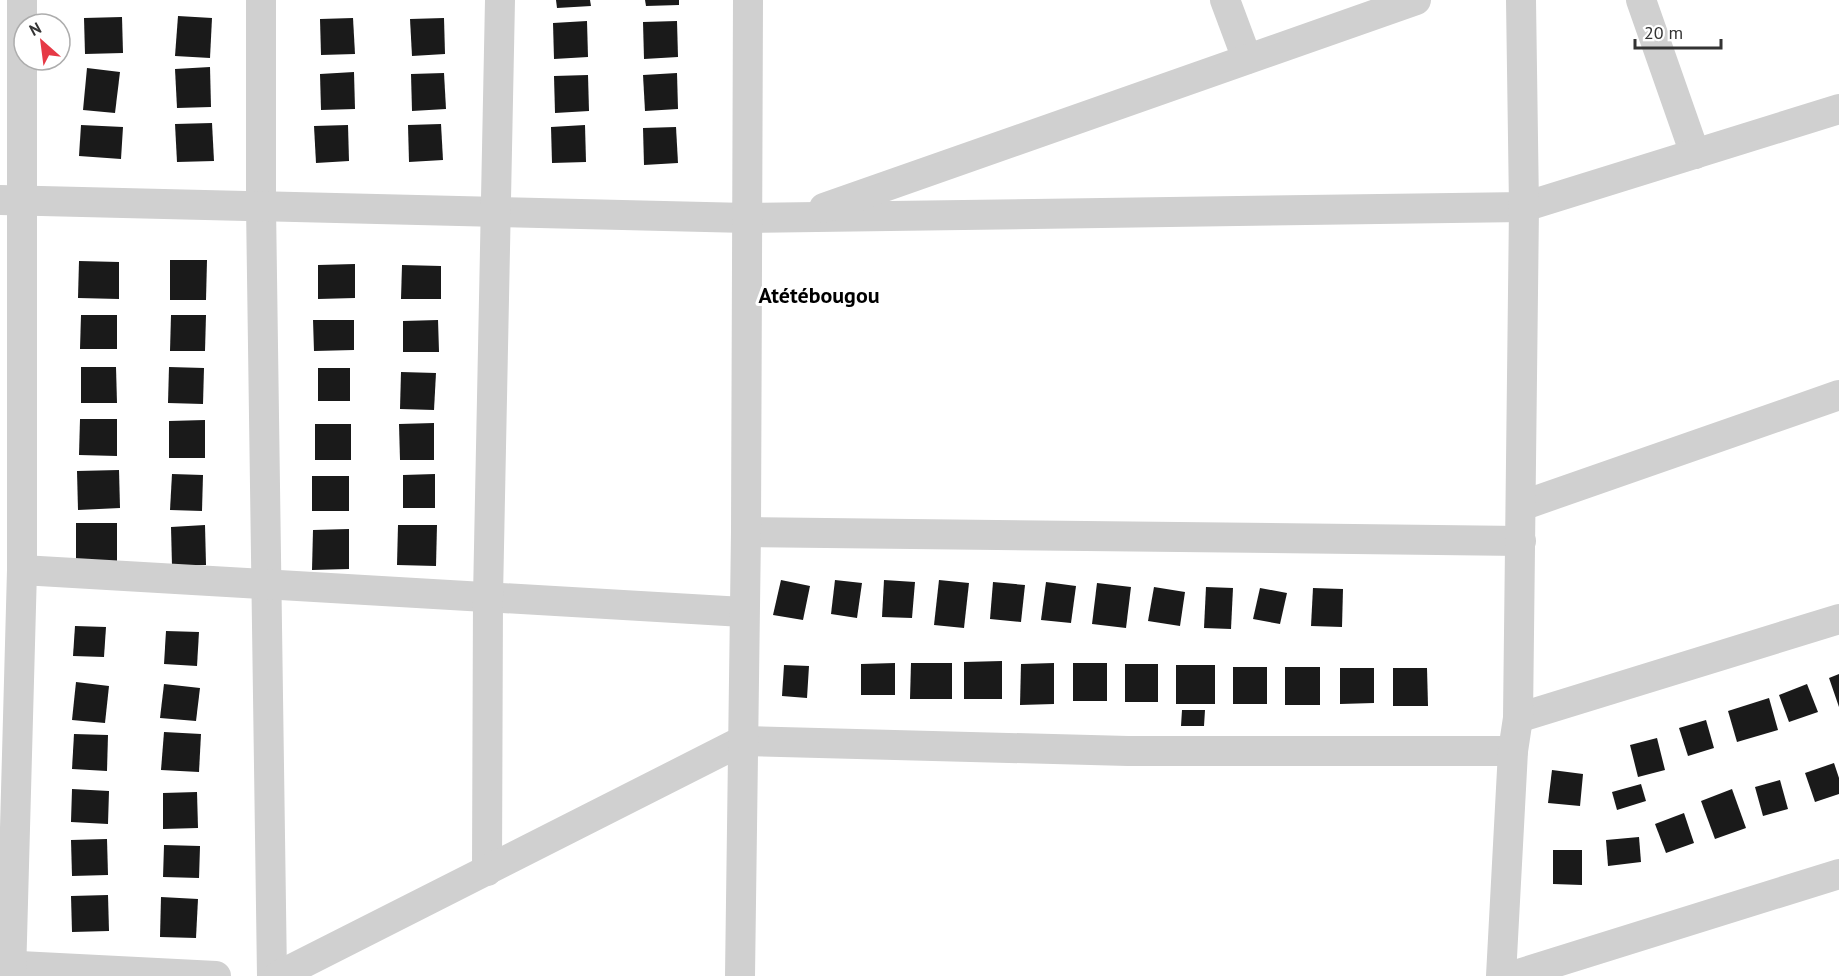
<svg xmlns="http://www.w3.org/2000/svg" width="1839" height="976" font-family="'PT Sans',sans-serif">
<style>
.building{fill:#1a1a1a}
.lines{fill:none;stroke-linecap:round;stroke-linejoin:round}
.minor{stroke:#d0d0d0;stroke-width:30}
.labels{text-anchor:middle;stroke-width:6;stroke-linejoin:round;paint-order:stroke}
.quarter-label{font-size:22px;font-weight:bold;fill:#000;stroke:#fff}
</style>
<rect width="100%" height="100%" fill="#fff"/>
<g class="building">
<polygon points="556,0 590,0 591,6 557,8"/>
<polygon points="645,0 679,0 679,5 646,6"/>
<polygon points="178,16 212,18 210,58 175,56"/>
<polygon points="122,17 123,53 85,54 84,18"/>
<polygon points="353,18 355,54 321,55 320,19"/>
<polygon points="444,18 445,54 412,56 410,19"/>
<polygon points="587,21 588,57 554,59 553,23"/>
<polygon points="677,21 678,57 644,59 643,22"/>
<polygon points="210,67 211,107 177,108 175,69"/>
<polygon points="87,68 120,72 115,113 83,110"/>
<polygon points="354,72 355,109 321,110 320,74"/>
<polygon points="444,73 446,109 412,111 411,74"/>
<polygon points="677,73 678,109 645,111 643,75"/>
<polygon points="588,75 589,111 555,113 554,76"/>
<polygon points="212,123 214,161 177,162 175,124"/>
<polygon points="441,124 443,160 409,162 408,125"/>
<polygon points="81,125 123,127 121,159 79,156"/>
<polygon points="348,125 349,161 316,163 314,126"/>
<polygon points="585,125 586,162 552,163 551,127"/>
<polygon points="676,127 678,163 644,165 643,128"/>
<polygon points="170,260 207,260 206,300 170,300"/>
<polygon points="79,261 119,262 119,299 78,298"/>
<polygon points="355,264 355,298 318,299 318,265"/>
<polygon points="402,265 441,266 441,299 401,299"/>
<polygon points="81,315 117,315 117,349 80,349"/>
<polygon points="171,315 206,315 205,351 170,351"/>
<polygon points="313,320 354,320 354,350 314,351"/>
<polygon points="438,320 439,352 403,352 403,321"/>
<polygon points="81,367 116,367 117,403 81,403"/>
<polygon points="169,367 204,368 203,404 168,403"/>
<rect x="318" y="368" width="32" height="33"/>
<polygon points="401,372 436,373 434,410 400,409"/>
<polygon points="80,419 117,419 117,456 79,455"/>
<polygon points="205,420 205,458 169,458 169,421"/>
<polygon points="434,423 434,460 400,460 399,424"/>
<rect x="315" y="424" width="36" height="36"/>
<polygon points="119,470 120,508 78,510 77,471"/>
<polygon points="172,474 203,475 202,511 170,510"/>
<polygon points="435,474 435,508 403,508 403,475"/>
<rect x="312" y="476" width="37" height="35"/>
<rect x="76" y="523" width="41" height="42"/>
<polygon points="205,525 206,565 172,566 171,527"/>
<polygon points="398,525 437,525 436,566 397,565"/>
<polygon points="349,529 349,569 312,570 313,530"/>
<polygon points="781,580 810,586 803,620 773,615"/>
<polygon points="835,580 862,583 857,618 831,614"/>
<polygon points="884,580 915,582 912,618 882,617"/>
<polygon points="939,580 969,583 964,628 934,625"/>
<polygon points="993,582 1025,585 1021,622 990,619"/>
<polygon points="1046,582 1076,586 1071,623 1041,620"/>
<polygon points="1097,583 1131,587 1126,628 1092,624"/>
<polygon points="1154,587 1185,592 1180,626 1148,621"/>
<polygon points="1206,587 1233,588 1231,629 1204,628"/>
<polygon points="1260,588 1287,593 1280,624 1253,619"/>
<polygon points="1313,588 1343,589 1342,627 1311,626"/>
<polygon points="75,626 106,627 104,657 73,656"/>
<polygon points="166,631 199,632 197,666 164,664"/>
<polygon points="1002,661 1002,699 964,699 964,662"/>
<polygon points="895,663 895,695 861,695 861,664"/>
<polygon points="911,663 952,663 952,699 910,699"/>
<polygon points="1054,663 1054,704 1020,705 1021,664"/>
<rect x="1073" y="663" width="34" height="38"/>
<rect x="1125" y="664" width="33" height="38"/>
<polygon points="784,665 809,666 807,698 782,696"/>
<rect x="1176" y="665" width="39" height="39"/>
<rect x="1233" y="667" width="34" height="37"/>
<rect x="1285" y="667" width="35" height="38"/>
<polygon points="1340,668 1374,668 1374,703 1340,704"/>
<polygon points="1393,668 1427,668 1428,706 1393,706"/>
<polygon points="1839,674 1839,707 1829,678"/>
<polygon points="76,682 109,686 105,723 72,720"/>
<polygon points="164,684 200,688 196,721 160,718"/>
<polygon points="1807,684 1818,712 1789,722 1779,695"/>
<polygon points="1769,698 1778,730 1737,742 1728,711"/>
<polygon points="1182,710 1205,710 1204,726 1181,726"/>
<polygon points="1706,720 1714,748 1688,756 1679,728"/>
<polygon points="164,732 201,734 199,772 161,770"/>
<polygon points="74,734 108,735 107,771 72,769"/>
<polygon points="1657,738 1665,770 1638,777 1630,745"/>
<polygon points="1834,763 1839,778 1839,794 1815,802 1805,773"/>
<polygon points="1552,770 1583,774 1580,806 1548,803"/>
<polygon points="1780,780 1788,809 1763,816 1755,787"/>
<polygon points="1641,784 1646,801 1617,810 1612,792"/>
<polygon points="72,789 109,791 108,824 71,822"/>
<polygon points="1732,789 1746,828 1715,839 1701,801"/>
<polygon points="197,792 198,828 163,829 163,793"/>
<polygon points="1684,813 1694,843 1666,853 1655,824"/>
<polygon points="1639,837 1641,862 1608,866 1606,840"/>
<polygon points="107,839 108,875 72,876 71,840"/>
<polygon points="164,845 200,846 199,878 163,877"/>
<polygon points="1553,850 1582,850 1582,885 1553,884"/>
<polygon points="108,895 109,931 72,932 71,896"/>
<polygon points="161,897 198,899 196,938 160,937"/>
</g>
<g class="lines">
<g class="minor">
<polyline points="261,0 261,206 272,976"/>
<polyline points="1225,0 1247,59"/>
<polyline points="1641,0 1695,154"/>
<polyline points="0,200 747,218 1524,207 1839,109"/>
<polyline points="824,208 1416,0"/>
<polyline points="1521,506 1839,395"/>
<polyline points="746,532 1521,541"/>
<polyline points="22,570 743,612"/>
<polyline points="1518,718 1839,619"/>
<polyline points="487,871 488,597 500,0"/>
<polyline points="0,965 216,976"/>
<polyline points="11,976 22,570 22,0"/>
<polyline points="278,976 742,741 1128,751 1513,751"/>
<polyline points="740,976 746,532 748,0"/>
<polyline points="1501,976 1513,751 1518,718 1524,207 1521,0"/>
<polyline points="1512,976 1839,874"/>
</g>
</g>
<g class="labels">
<g class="quarter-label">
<text x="819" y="303">Atétébougou</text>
</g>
</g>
<g transform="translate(42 42) rotate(332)"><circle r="28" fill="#ffffff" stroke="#adadad" stroke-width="1.5"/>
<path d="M0-4.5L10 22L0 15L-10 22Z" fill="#e63946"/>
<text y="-9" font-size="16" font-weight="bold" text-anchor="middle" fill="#333333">N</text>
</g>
<path d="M1635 39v9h86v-9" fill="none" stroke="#333333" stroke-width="3"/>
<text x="1644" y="39" font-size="18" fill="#333333" stroke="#ffffff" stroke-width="4.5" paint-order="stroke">20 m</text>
</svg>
